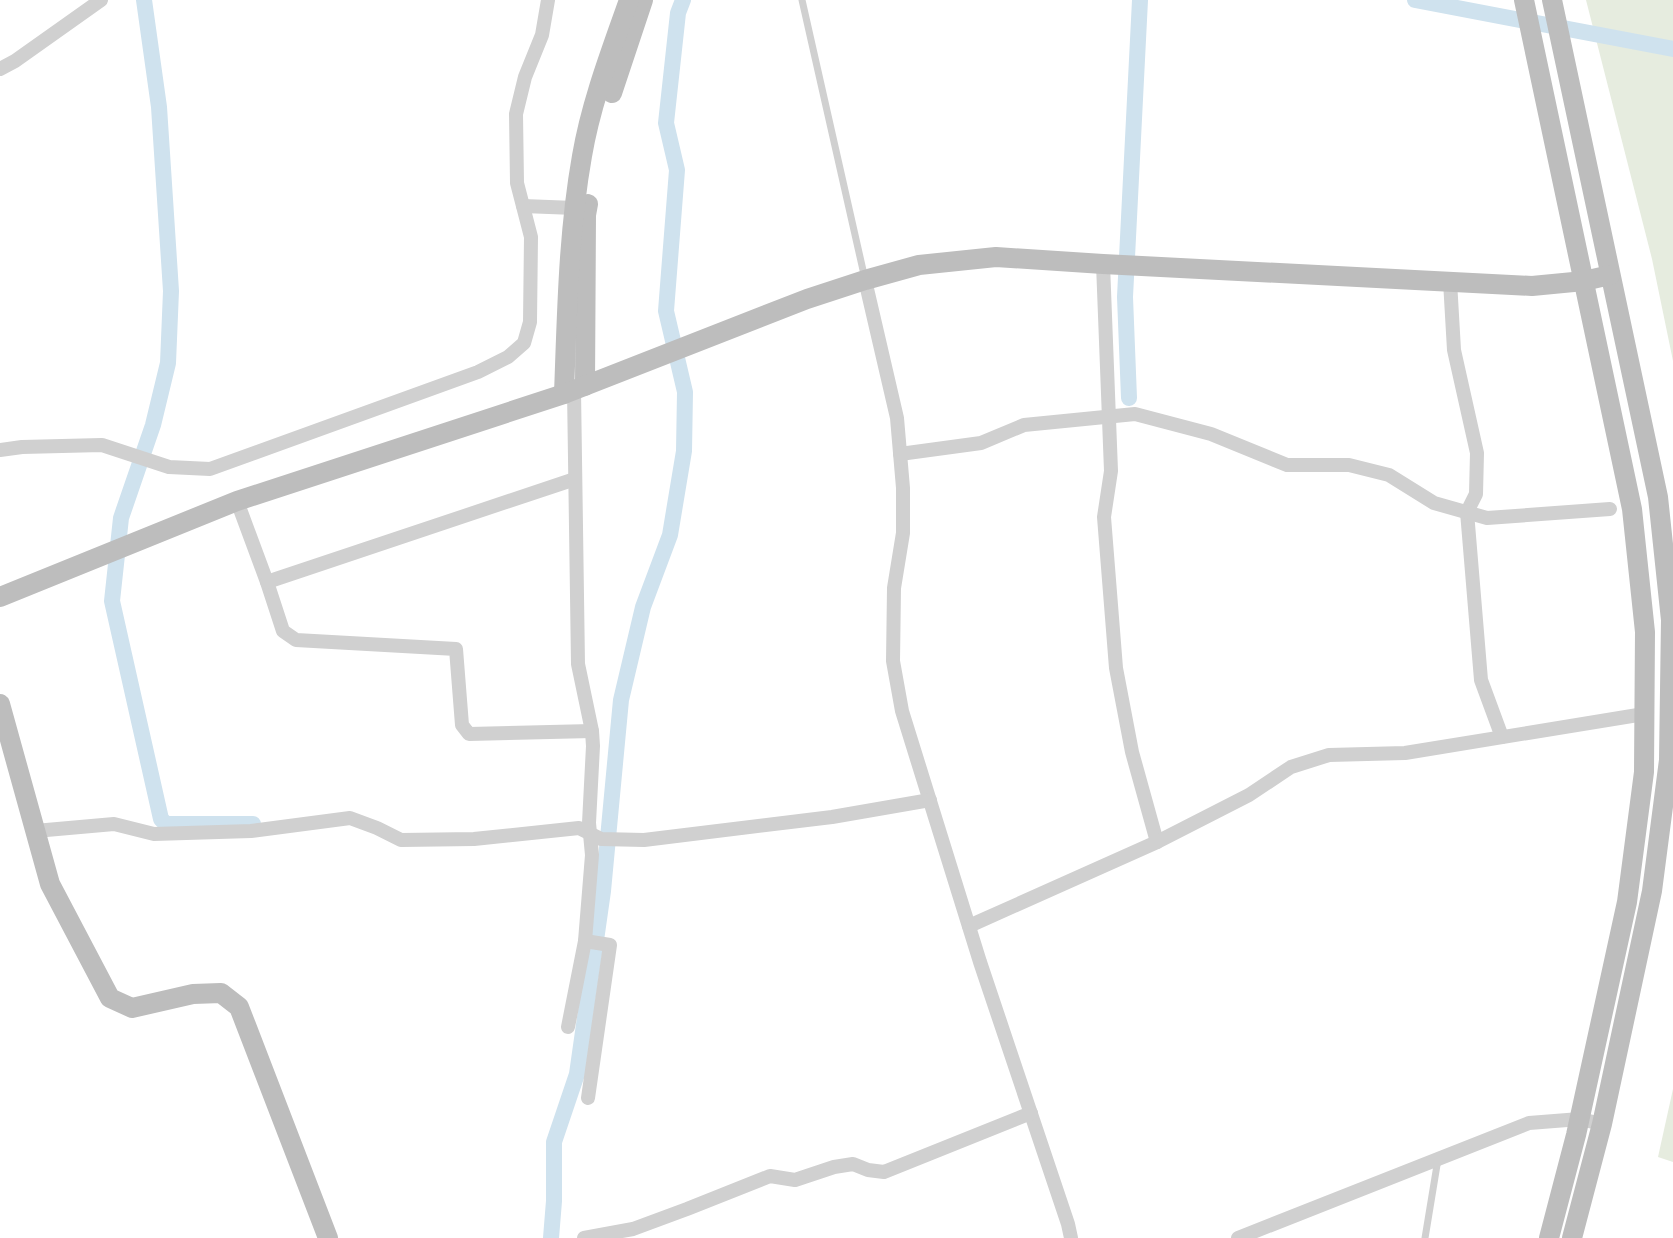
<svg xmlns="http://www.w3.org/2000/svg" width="1673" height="1238" font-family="Commissioner,sans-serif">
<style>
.green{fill:#e6ecdf}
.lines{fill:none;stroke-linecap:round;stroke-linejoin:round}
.canal{stroke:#cfe2ee;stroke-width:16}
.lane{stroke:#d0d0d0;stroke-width:7}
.street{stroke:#d0d0d0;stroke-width:14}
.secondary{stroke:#bdbdbd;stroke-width:20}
</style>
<rect width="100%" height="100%" fill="#fff"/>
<g class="green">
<polygon points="1586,0 1673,0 1673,361 1652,259"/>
<polygon points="1673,1089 1673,1162 1658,1157"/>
</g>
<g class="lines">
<g class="canal">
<polyline points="144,0 159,107 171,291 168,363 153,425 121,518 112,601 161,819 166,824 253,824"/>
<polyline points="1415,0 1673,49"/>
<polyline points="1129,398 1125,297 1140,0"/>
<polyline points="551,1238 554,1201 554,1142 577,1074 603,891 621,700 643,607 670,535 684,451 685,392 666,311 677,170 666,123 678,13 683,0"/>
</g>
<g class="lane">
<polyline points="802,0 865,279"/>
<polyline points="1425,1238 1438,1159"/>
</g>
<g class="street">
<polyline points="0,69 15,61 101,0"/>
<polyline points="523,206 575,208"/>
<polyline points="1103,264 1111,471 1104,517 1116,668 1132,752 1157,842"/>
<polyline points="865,280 897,418 903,488 903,533 894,588 893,661 902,711 980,962 1068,1224 1071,1238"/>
<polyline points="1450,281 1454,350 1477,453 1476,494 1467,512 1481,680 1502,737"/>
<polyline points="0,450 22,447 102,445 169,467 210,469 478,372 508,357 524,343 530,322 531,237 517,183 516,114 525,77 542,35 548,0"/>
<polyline points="900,454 981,443 1024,425 1135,414 1211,434 1287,465 1349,465 1389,475 1434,503 1487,518 1610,509"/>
<polyline points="237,501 267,582 283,631 296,640 456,649 462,725 469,734 592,731"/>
<polyline points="267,582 575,479"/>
<polyline points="35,831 114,824 154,834 251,831 350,818 377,828 401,840 474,839 579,828 601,839 644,840 832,817 930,800"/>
<polyline points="969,926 1157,842 1249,795 1291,767 1329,755 1405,753 1644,714"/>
<polyline points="585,941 610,945 588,1098"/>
<polyline points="568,1027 585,941 592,855 589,823 593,746 592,731 578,664 574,390"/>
<polyline points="584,1238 633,1229 687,1209 770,1176 795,1180 834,1167 853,1164 868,1170 884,1172 1031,1113"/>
<polyline points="1238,1238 1529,1123 1580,1119 1602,1124"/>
</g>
<g class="secondary">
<polyline points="1524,0 1632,509 1645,632 1644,772 1627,902 1576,1135 1549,1238"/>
<polyline points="1552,0 1658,497 1671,620 1669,760 1652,891 1602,1124 1572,1238"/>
<polyline points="612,93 643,0"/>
<polyline points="585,386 586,215 588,204"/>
<path d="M564,394C567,315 568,235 582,156C591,103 611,51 629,0"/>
<polyline points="0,597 237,501 564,394 807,299 865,280 919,265 996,257 1103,264 1532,286 1584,281 1610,275"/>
<polyline points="0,704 50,884 110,998 132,1008 193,994 221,993 239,1007 328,1238"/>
</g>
</g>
</svg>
